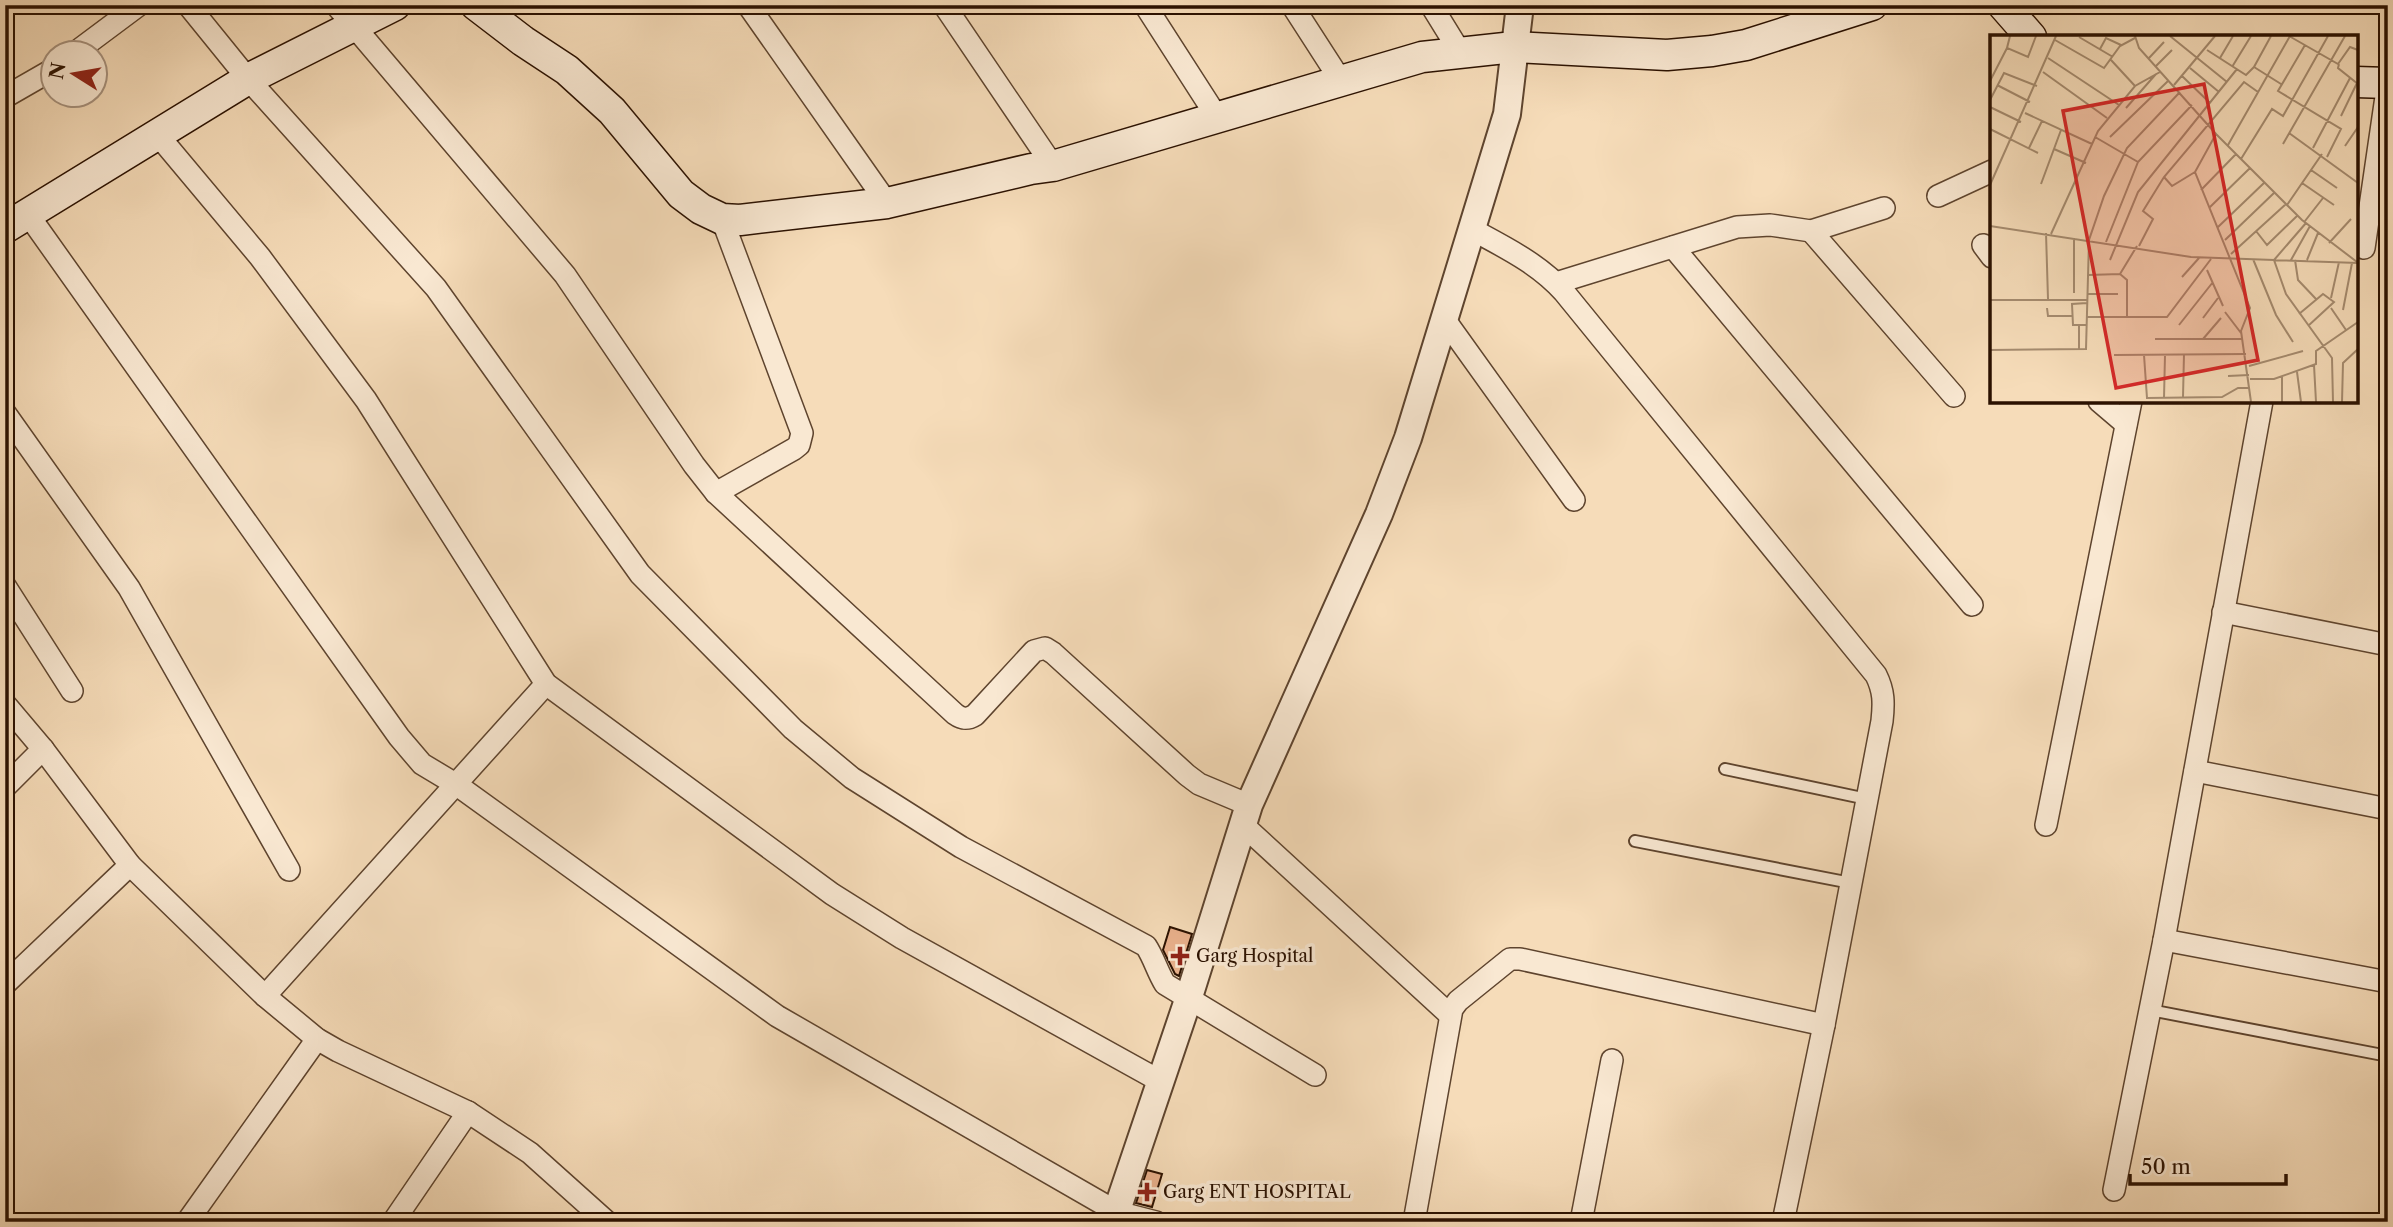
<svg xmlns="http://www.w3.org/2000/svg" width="2393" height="1227" font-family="'Libre Caslon Text',serif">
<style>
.building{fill:#e8b08b;stroke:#2b1100;stroke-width:2}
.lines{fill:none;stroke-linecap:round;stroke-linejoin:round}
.service-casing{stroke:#5e442e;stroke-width:14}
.minor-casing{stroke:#5e442e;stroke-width:24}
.tertiary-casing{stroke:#5e442e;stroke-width:30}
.secondary-casing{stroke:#2b1100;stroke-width:33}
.service{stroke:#f9e8d2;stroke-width:10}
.minor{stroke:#f9e8d2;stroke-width:21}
.tertiary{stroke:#f9e8d2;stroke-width:26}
.secondary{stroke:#f9e8d2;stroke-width:30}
.poi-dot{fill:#8f2418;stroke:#f9e8d2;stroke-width:2.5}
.labels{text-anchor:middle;stroke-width:7;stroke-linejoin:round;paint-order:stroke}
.poi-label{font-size:18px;fill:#2b1100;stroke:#f9e8d2;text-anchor:start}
.inset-road{fill:none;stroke:#a58b6f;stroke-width:2}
.view{fill:#d62828;fill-opacity:0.15;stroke:#d62828;stroke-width:3.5}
.inset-edge{fill:none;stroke:#2b1100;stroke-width:3.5}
</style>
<rect width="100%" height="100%" fill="#f6dcb9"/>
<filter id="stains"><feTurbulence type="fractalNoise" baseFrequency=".00286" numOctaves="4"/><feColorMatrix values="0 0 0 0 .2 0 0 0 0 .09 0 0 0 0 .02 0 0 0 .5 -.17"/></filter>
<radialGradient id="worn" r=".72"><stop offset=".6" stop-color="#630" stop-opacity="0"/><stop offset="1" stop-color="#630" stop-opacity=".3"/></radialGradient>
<g class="building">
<polygon points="1170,927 1192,934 1179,976 1175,974 1163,950"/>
<polygon points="1147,1170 1162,1174 1152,1207 1136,1203"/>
</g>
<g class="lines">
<g class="service-casing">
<g id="service">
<polyline points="1725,769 1867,799"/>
<polyline points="1635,841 1851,883"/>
<polyline points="2150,1010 2388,1056"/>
</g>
</g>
<g class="minor-casing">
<g id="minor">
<path d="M188,5L248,79L436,288L640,574L793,729L852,778L961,847L1146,946C1154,958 1157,971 1165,984L1315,1075"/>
<path d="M336,5L565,275L694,465L716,493L955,714C962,719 967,720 975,715L1034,651L1045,648L1053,653L1187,775L1199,784L1249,805"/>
<polyline points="748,5 887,203"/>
<polyline points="944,5 1053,166"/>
<polyline points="1145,5 1217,117"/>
<polyline points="1292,5 1341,81"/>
<polyline points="1431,5 1460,52"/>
<polyline points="76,52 139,5"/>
<polyline points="5,97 52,70"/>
<polyline points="157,134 260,257 366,400 546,684 832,894 902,938 1160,1081"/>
<polyline points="1938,196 1992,171"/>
<polyline points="27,213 399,737 422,764 457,785 777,1016 1117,1212 1156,1222"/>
<path d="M1473,230C1506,248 1539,264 1564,292L1876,675C1884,691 1884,703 1882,721L1824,1025L1783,1222"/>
<polyline points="1811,231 1954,396"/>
<polyline points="1983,245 1992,257"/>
<polyline points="1673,247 1972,605"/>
<polyline points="2364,248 2388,83"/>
<polyline points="1556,283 1737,227 1770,225 1811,231 1884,208"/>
<polyline points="1445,320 1574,500"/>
<polyline points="2099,401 2126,424"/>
<polyline points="5,413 129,588 289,870"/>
<polyline points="716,493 794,449 799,445 802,433 722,219"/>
<polyline points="5,586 72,691"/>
<polyline points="2223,612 2388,645"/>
<polyline points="5,704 43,749 130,865 265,996 317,1039 338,1051 468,1112 530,1153 607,1222"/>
<polyline points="2195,771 2388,809"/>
<polyline points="5,787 43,749"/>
<polyline points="1243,825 1450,1015"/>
<polyline points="2046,825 2131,401"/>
<polyline points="2164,940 2388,982"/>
<polyline points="5,984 130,865"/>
<polyline points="265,996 546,684"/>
<polyline points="2114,1190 2164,940 2262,401"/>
<polyline points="187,1222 317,1039"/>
<polyline points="393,1222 468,1112"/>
<polyline points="1414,1222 1452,1009 1458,1001 1510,959 1520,959 1824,1025"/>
<polyline points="1581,1222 1612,1060"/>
</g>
</g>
<g class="tertiary-casing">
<polyline id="tertiary" points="1113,1222 1188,1000 1249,805 1379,514 1408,438 1507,114 1520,5"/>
</g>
<g class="secondary-casing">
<g id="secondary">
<polyline points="476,5 523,41 567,70 612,111 681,194 701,209 722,219 740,220 887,203 1031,169 1053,166 1422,57 1514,47 1667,55 1712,51 1746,45 1872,5"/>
<polyline points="2003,5 2031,37"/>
<polyline points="2356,82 2388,83"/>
<polyline points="5,228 248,79 395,5"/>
</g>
</g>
<use href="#service" class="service"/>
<use href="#minor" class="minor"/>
<use href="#tertiary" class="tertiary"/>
<use href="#secondary" class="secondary"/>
</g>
<g class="poi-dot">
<path d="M1176.5 945.5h7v7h7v7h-7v7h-7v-7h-7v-7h7z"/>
<path d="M1143.5 1181.5h7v7h7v7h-7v7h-7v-7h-7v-7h7z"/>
</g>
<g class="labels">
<g class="poi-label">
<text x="1196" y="962">Garg Hospital</text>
<text x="1163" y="1198">Garg ENT HOSPITAL</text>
</g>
</g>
<g transform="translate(1990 35)">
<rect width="368" height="368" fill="#f6dcb9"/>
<path class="inset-road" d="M20,1L17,13L38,22L46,1M145,1L149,13L226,99L205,137L260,273L251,296L261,367M180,1L237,47M281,1L264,32L291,49M299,1L348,29L360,12L368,15M89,2L123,22M65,5L114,33L130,11L145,3M315,10L288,56L351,94L337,122M110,14L116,3L131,10M217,15L256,40L264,32M58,23L129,70M159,23L174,7M230,23L243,1M121,25L145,51M349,29L348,33L368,49M166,31L182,15M242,32L261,1M200,33L229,57M53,37L117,83M192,41L220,68M0,46L17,13M7,50L40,67M184,50L225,1M0,65L14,38L47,51M0,72L31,87M136,73L166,39M35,78L102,109M351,81L367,48M0,94L48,118M299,98L368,148M226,99L312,185L367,227M105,102L148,127M120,102L178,46M293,109L355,1M238,110L300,1M355,111L368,92M39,113L52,86M323,113L360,43M64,114L96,128M251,124L282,74L293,81L338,1M321,135L347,153M174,142L182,151L205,137M312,148L344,170M51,149L71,95M0,150L66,1M211,155L246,119M297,170L332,119M219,173L260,133M315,186L333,163M316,188L284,225L296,259L342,323L343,367M0,191L201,222L368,228M228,192L275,147M266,196L277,210L308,180M56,198L58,264M61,199L108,96L145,51L170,37M235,205L285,157M116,207L148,127L202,70M339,208L361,184M149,211L163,184L153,176L174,142L254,47L268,57M241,219L296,169M263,224L286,280L303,307M120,225L148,157L247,34M301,225L320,191M305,225L308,245L326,264M317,225L328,198M217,235L233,271M130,239L147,211M98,240L130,239L137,245V282M192,242L209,223M84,258V203M97,259H128M341,263L349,227M0,265H97M57,273L58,281H82M341,273L356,295M353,275L362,228M235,277L251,298M309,279L333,259L344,267L318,291M96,282H177L221,224M213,283L228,263M89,290V314M96,290H83L82,269L97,268M189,290L223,247M165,304H252M213,304L231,283M0,315L96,314L99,205L114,161L137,113L190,57M124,320L256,319M154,320L157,363L232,362L248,353H260M324,330L326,367M259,331L313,316M307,337L311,367M238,341L259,340M292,341V367M260,344H284L326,329V316L368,287M193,362L194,319M174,363L175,320M352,367L353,328L368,314"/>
<path class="view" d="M214,49L268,325L126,353L73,76Z"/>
<rect width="368" height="368" class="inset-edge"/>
</g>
<rect width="2393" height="1227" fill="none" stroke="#f6dcb9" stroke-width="28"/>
<rect x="7" y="7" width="2379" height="1213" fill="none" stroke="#2b1100" stroke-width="3.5"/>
<rect x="14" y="14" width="2365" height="1199" fill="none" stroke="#2b1100" stroke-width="2"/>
<g transform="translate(74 74) rotate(281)"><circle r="33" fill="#f9e8d2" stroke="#a7927e" stroke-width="2"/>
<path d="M0-5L12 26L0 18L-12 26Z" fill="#8f2418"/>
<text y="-10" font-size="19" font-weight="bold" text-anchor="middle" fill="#2b1100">N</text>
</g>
<path d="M2130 1174v10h156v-10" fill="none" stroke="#2b1100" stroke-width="3.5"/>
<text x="2141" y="1174" font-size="21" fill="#2b1100" stroke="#f9e8d2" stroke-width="5" paint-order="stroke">50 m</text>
<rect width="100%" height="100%" filter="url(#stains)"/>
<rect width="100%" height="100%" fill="url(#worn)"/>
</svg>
